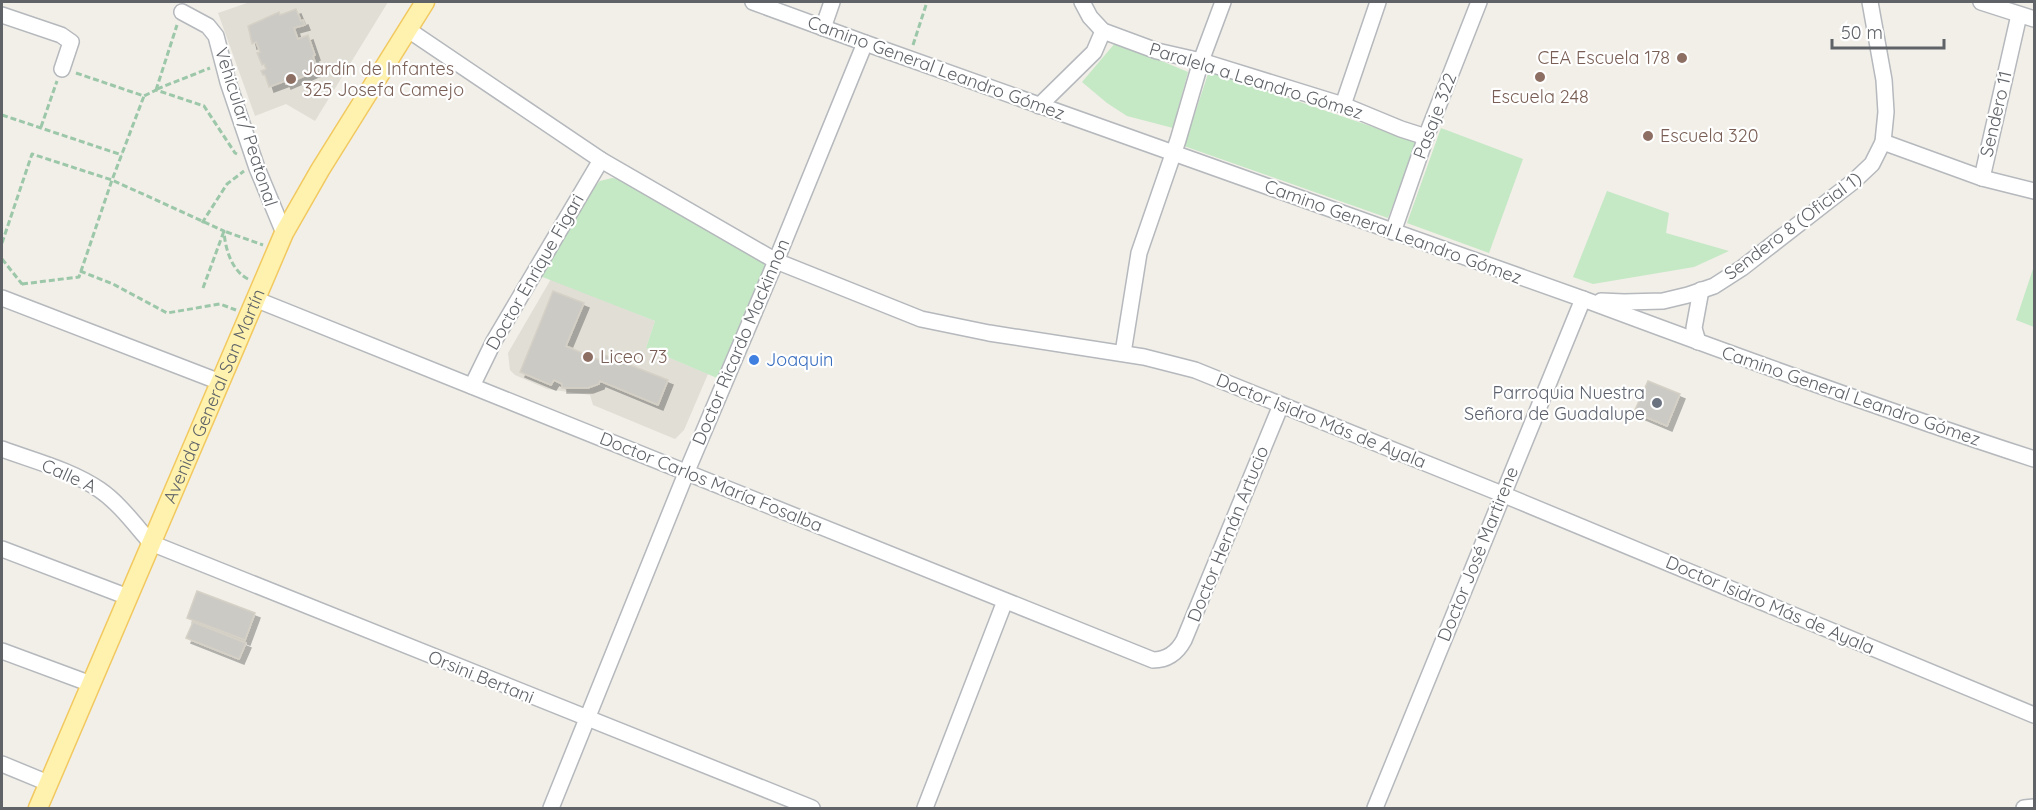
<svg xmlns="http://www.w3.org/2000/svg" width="2036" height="810" font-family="Quicksand,sans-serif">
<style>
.education{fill:#e1ded6}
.green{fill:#c5e8c5}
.building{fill:#cccac5;stroke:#d6d1c6;stroke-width:1.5;filter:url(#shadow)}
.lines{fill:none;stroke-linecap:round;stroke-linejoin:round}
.minor-casing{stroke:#b5b8bc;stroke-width:18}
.major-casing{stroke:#f2c960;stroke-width:21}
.path{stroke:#9cc7a9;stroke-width:3;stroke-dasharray:6 3;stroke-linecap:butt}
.minor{stroke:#fff;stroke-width:15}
.major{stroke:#fff2af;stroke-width:18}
.education-dot{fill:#8d6e63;stroke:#fff;stroke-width:2}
.shop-dot{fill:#3f7fe0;stroke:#fff;stroke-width:2}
.worship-dot{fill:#6b7280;stroke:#fff;stroke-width:2}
.labels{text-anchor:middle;stroke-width:4.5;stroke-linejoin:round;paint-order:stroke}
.education-label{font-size:18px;fill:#785e54;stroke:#fff;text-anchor:start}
.street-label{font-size:18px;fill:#5f6368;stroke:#fff}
.shop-label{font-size:18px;fill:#366cbe;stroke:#fff;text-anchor:start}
.worship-label{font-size:18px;fill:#5b616d;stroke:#fff;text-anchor:end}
</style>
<defs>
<filter id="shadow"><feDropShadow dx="5" dy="5" stdDeviation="0" flood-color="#0004"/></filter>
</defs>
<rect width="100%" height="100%" fill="#f1efe8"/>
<g class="education">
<polygon points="250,2 388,2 315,121 286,104 255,116 218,13"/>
<polygon points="551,279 655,321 646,348 708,374 684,430 675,439 593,405 590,395 547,389 515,375 510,370 508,353"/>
</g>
<g class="green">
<polygon points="1116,42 1188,72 1173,128 1127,116 1107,103 1082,82"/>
<polygon points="1209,71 1417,142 1388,218 1184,146"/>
<polygon points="1441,128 1523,159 1489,253 1407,223"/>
<polygon points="612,178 622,179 763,262 765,266 717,378 646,348 655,321 540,276 591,191 600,181"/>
<polygon points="1607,191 1669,213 1666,233 1729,251 1694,267 1593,284 1573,277"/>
<polygon points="2034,266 2034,327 2016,320"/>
</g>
<g class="building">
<polygon points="296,9 301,21 303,20 305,25 294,28 298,39 308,35 315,55 313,56 318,70 286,84 285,81 269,87 265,75 263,75 261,71 266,69 264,64 262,65 257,53 260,52 256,42 252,44 248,26 279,12 280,15"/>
<polygon points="553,291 584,303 566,346 599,360 602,354 668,380 658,405 600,381 599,384 588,388 562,388 562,384 554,380 551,385 520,372"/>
<polygon points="1648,381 1680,394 1667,426 1634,412"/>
<polygon points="197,591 255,613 245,640 187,618"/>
<polygon points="193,622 246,643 239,659 186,638"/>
</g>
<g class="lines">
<g class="minor-casing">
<g id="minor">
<path d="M753,2L865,43L1583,299C1733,355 1883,410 2034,459"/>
<polyline points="1082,2 1090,17 1103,31 1157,51 1201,61 1343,105 1401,129 1426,137"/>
<polyline points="1981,2 2034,19"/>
<polyline points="182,12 208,26 216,36 228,82 257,168 284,233"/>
<polyline points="2,15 61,35 71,42 62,69"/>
<polyline points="823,28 832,2"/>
<polyline points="407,29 601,160 776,261 921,319 989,333 1144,357 1195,370 1502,494 2034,715"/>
<polyline points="1343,105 1378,2"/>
<polyline points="1039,106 1094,52 1103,31"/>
<polyline points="1883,142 1982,178 2034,191"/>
<polyline points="1982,178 2019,15"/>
<polyline points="1393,232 1426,137 1479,2"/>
<polyline points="2,298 220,382"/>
<path d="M255,299L1153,660C1167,660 1177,653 1184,640L1281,405"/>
<polyline points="1601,301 1624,302 1663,301 1688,295 1714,286 1742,268 1854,181 1872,164 1883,142 1886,112 1884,80 1870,2"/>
<polyline points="1698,342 1694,328 1701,290"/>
<polyline points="1123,353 1139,253 1178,140 1201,61 1223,2"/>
<polyline points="472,386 494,341 601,160"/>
<path d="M2,449C34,461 71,470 100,490C119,503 136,526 151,543L812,808"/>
<polyline points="2,549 128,597"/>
<polyline points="2,651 91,684"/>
<polyline points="2,764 48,783"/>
<polyline points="551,808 687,471 776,261 865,43"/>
<polyline points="925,808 1005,601"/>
<polyline points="1375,808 1583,299"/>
<polyline points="2024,808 2034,807"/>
</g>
</g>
<g class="major-casing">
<g id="major">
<path id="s1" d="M38,808L284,233L320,170L425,2"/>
</g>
</g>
<g class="path">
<polyline points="913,45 927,2"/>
<polyline points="76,73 144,96 156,90 204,106 235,153 237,154"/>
<polyline points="157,89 210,68"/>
<polyline points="156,90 177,25"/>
<polyline points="2,115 122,155"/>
<polyline points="41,127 57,81"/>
<polyline points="202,223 227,184 244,171"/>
<path d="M2,243L32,154L112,180L224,231C225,249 232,271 248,279"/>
<polyline points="2,259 22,284 21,286"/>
<polyline points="80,271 113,284 167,313 220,304 236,310"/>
<polyline points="22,284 79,277 112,180 144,96"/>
<polyline points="203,288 224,231 263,245"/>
</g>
<use href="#minor" class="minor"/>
<use href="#major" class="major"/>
</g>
<g class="education-dot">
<circle cx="1682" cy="58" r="6"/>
<circle cx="1540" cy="77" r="6"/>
<circle cx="291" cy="79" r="6"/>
<circle cx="1648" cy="136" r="6"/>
<circle cx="588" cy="357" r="6"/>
</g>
<circle class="shop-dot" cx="754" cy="360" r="6"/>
<circle class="worship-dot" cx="1657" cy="403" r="6"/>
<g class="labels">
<g class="education-label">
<text x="1670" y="64" text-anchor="end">CEA Escuela 178</text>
<text x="303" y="75">Jardín de Infantes<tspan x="303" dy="21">325 Josefa Camejo</tspan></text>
<text x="1540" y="103" text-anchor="middle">Escuela 248</text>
<text x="1660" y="142">Escuela 320</text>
<text x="600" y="363">Liceo 73</text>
</g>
<g class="street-label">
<text transform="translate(936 68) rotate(20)" y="6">Camino General Leandro Gómez</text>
<text transform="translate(1256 81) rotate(17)" y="6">Paralela a Leandro Gómez</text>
<text transform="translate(1996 114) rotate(-77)" y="6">Sendero 11</text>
<text transform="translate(1435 116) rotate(-69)" y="6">Pasaje 322</text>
<text transform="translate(246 127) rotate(72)" y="6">Vehicular/ Peatonal</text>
<text transform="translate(1793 226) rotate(-37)" y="6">Sendero 8 (Oficial 1)</text>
<text transform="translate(1393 232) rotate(20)" y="6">Camino General Leandro Gómez</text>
<text transform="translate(535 272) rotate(-60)" y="6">Doctor Enrique Figari</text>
<text transform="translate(741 342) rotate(-67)" y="6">Doctor Ricardo Mackinnon</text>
<text dy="6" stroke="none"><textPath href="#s1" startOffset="448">Avenida General San Martín</textPath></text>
<text transform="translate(1851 396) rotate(19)" y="6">Camino General Leandro Gómez</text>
<text transform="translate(1321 421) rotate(22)" y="6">Doctor Isidro Más de Ayala</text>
<text transform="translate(69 476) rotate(24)" y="6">Calle A</text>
<text transform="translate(711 482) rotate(22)" y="6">Doctor Carlos María Fosalba</text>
<text transform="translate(1228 534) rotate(-68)" y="6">Doctor Hernán Artucio</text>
<text transform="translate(1478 554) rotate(-68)" y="6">Doctor José Martirene</text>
<text transform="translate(1770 605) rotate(23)" y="6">Doctor Isidro Más de Ayala</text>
<text transform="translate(481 677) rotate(22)" y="6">Orsini Bertani</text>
</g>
<g class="shop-label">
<text x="766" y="366">Joaquin</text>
</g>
<g class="worship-label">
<text x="1645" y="399">Parroquia Nuestra<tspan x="1645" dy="21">Señora de Guadalupe</tspan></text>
</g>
</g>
<rect width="2036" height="810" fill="none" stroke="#5f6368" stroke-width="6"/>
<path d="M1832 39v9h112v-9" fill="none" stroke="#5f6368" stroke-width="3"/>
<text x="1841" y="39" font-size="18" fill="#5f6368" stroke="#ffffff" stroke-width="4.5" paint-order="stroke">50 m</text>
</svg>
